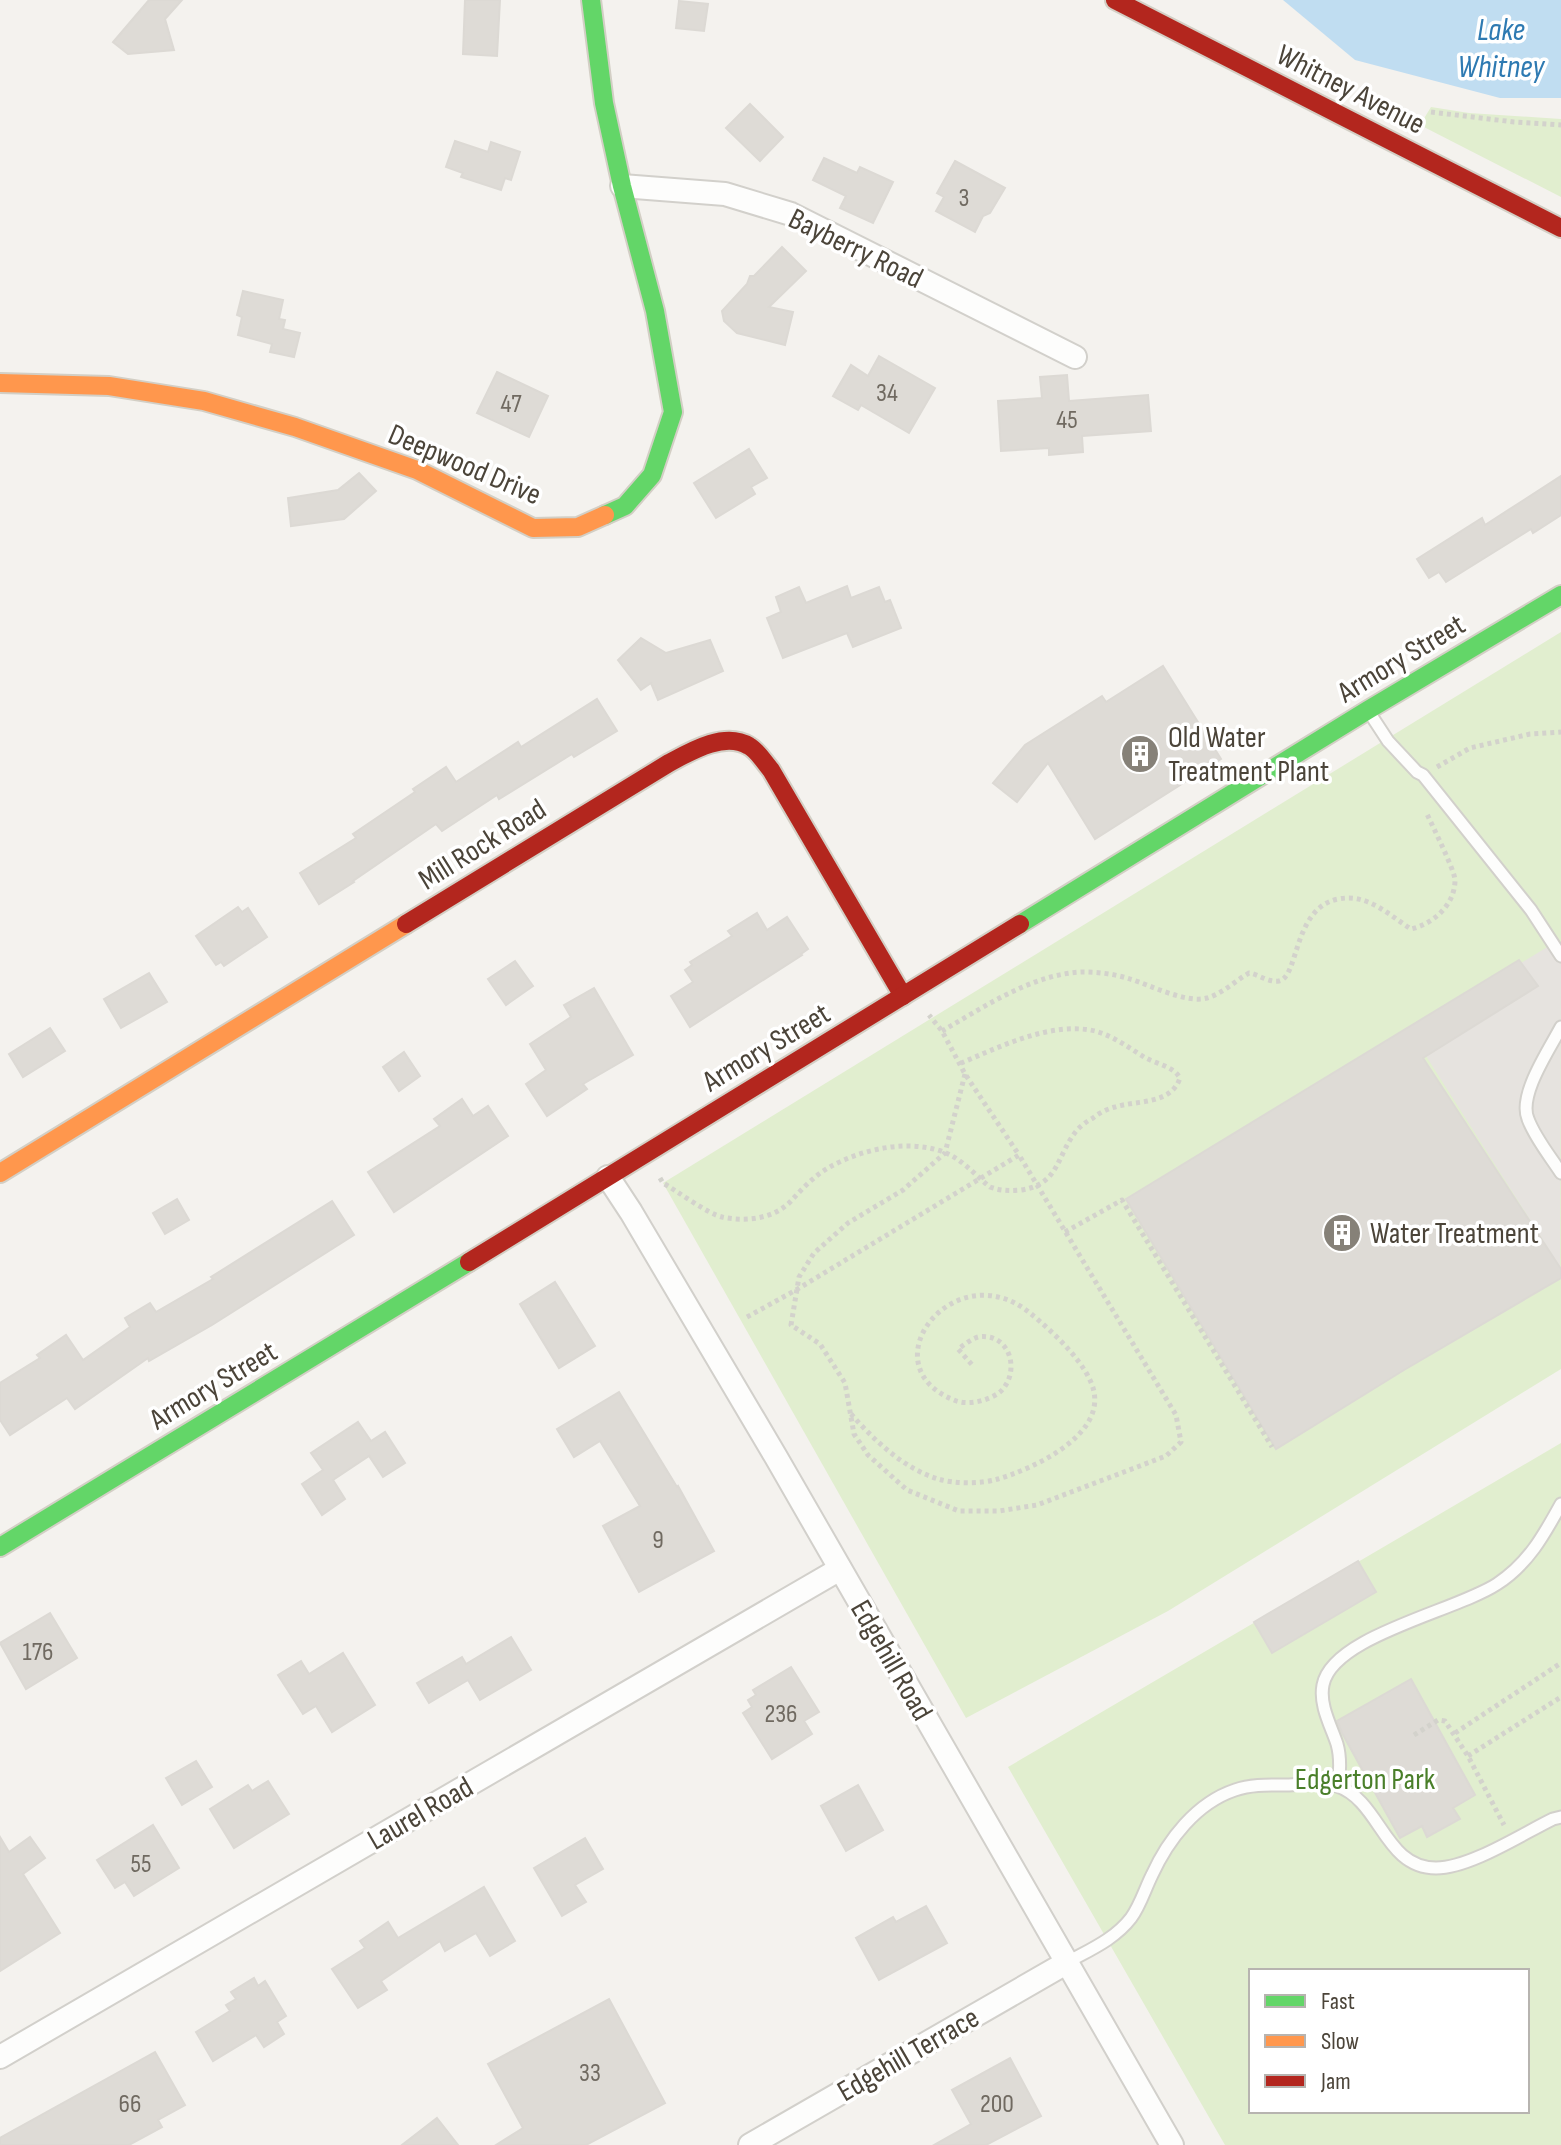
<svg xmlns="http://www.w3.org/2000/svg" width="1561" height="2145" font-family="'Sofia Sans Condensed',sans-serif">
<style>
.green{fill:#e1eecf;fill-rule:evenodd}
.parking{fill:#e6e3df}
.water{fill:#c0ddf1}
.building{fill:#dedbd6;stroke:#dcd9d4;stroke-width:2}
.lines{fill:none;stroke-linecap:round;stroke-linejoin:round}
.lane-casing{stroke:#d2d0cb;stroke-width:15}
.street-casing{stroke:#d2d0cb;stroke-width:26}
.fast-casing{stroke:#d3cfc5;stroke-width:22}
.slow-casing{stroke:#d3cfc5;stroke-width:22}
.jam-casing{stroke:#d3cfc5;stroke-width:22}
.path{stroke:#d3d2cc;stroke-width:5;stroke-dasharray:4 4;stroke-linecap:butt}
.lane{stroke:#fdfdfc;stroke-width:11}
.street{stroke:#fdfdfc;stroke-width:22}
.fast{stroke:#63d668;stroke-width:18}
.slow{stroke:#ff974d;stroke-width:18}
.jam{stroke:#b3261e;stroke-width:18}
.labels{text-anchor:middle;stroke-width:7;stroke-linejoin:round;paint-order:stroke}
.number-label{font-size:26px;fill:#706a61}
.street-label{font-size:30px;fill:#4b4439;stroke:#fff}
.poi-label{font-size:30px;fill:#4b4439;stroke:#fff;text-anchor:start}
.park-label{font-size:30px;fill:#4a7f2a;stroke:#fff}
.water-label{font-size:32px;font-style:italic;fill:#2e7ab2;stroke:#fff}
</style>
<rect width="100%" height="100%" fill="#f4f2ee"/>
<g class="green">
<polygon points="1431,107 1469,113 1561,119 1561,197 1420,125"/>
<polygon points="1561,632 1561,1369 1168,1611 966,1718 663,1183"/>
<path d="M1561,1443V2145H1225L1008,1767ZM1251,1971H1527V2111H1251Z"/>
</g>
<polygon class="parking" points="1549,946 1561,964 1560,1267 1426,1056 1537,986 1521,963"/>
<polygon class="water" points="1283,0 1561,0 1561,98 1500,98 1355,60"/>
<g class="building">
<polygon points="149,0 182,0 165,19 174,50 128,54 113,42"/>
<polygon points="465,0 500,0 497,56 463,54"/>
<polygon points="679,1 708,4 704,31 676,28"/>
<polygon points="750,104 783,137 760,161 726,128"/>
<polygon points="455,141 488,152 491,142 520,152 511,180 505,178 501,190 461,177 463,173 446,167"/>
<polygon points="824,158 857,173 860,167 893,182 873,223 840,208 846,196 813,180"/>
<polygon points="955,161 1005,188 990,213 983,216 975,232 936,211 944,197 937,193"/>
<polygon points="782,247 806,271 769,307 793,312 785,345 737,333 724,321 722,311 747,284 750,276 754,276"/>
<polygon points="243,291 283,300 279,319 285,320 283,329 300,333 294,357 270,352 272,344 238,335 242,317 237,315"/>
<polygon points="879,356 935,388 909,433 861,405 858,410 833,396 851,365 868,376"/>
<polygon points="497,372 548,396 529,437 477,413"/>
<polygon points="1067,375 1069,401 1148,395 1151,431 1082,436 1083,452 1049,455 1049,448 1001,451 998,401 1042,398 1040,377"/>
<polygon points="749,449 767,478 751,487 755,494 716,518 694,483"/>
<polygon points="359,473 376,491 344,519 291,526 288,498 338,490"/>
<polygon points="1561,476 1561,515 1533,533 1531,529 1446,582 1439,572 1429,578 1417,559 1482,518 1485,525"/>
<polygon points="847,586 851,598 879,587 885,602 890,600 901,628 853,647 847,633 783,658 767,618 781,612 776,597 799,587 806,603"/>
<polygon points="641,638 666,653 710,640 723,671 658,700 651,683 641,690 618,660"/>
<polygon points="1163,666 1221,759 1095,839 1048,763 1017,802 993,783 1025,745 1102,696 1106,702"/>
<polygon points="597,699 617,731 574,757 572,754 499,799 497,795 442,831 436,824 353,881 354,882 319,904 300,873 356,838 353,834 415,792 413,789 446,767 456,782 518,742 521,747"/>
<polygon points="238,907 242,912 248,908 267,937 224,966 221,962 216,965 196,936"/>
<polygon points="757,913 767,930 787,917 808,949 801,954 802,955 690,1027 671,996 693,982 685,970 692,965 690,962 732,936 728,931"/>
<polygon points="1519,960 1538,986 1423,1058 1561,1269 1561,1278 1404,1370 1276,1449 1126,1199"/>
<polygon points="515,961 533,986 506,1005 488,979"/>
<polygon points="149,973 167,1002 121,1028 104,999"/>
<polygon points="594,988 633,1055 583,1084 587,1089 547,1116 526,1084 546,1070 530,1044 571,1017 564,1005"/>
<polygon points="50,1028 65,1051 23,1077 9,1054"/>
<polygon points="404,1052 420,1076 399,1091 383,1067"/>
<polygon points="462,1099 473,1116 488,1106 508,1136 394,1212 368,1172 440,1126 434,1119"/>
<polygon points="177,1199 189,1220 165,1234 153,1213"/>
<polygon points="332,1201 354,1235 212,1325 149,1361 148,1358 75,1409 67,1398 10,1435 0,1420 0,1383 40,1358 37,1355 66,1335 83,1360 130,1327 125,1318 150,1303 156,1312 213,1279 211,1277"/>
<polygon points="555,1282 595,1346 559,1368 520,1304"/>
<polygon points="619,1392 677,1487 678,1486 714,1551 639,1592 603,1526 640,1506 600,1441 574,1457 557,1429"/>
<polygon points="358,1422 371,1441 385,1432 405,1463 383,1477 369,1456 333,1480 345,1499 322,1515 302,1484 323,1470 311,1453"/>
<polygon points="1358,1561 1376,1592 1272,1653 1254,1622"/>
<polygon points="50,1613 77,1658 26,1689 0,1643"/>
<polygon points="511,1637 531,1670 480,1700 468,1680 429,1703 417,1683 462,1657 466,1664"/>
<polygon points="343,1653 375,1705 332,1732 316,1706 303,1714 278,1675 301,1661 309,1674"/>
<polygon points="791,1667 819,1712 804,1721 812,1734 772,1759 743,1713 752,1707 748,1700 756,1695 753,1690"/>
<polygon points="1411,1679 1475,1795 1453,1808 1460,1819 1427,1837 1422,1826 1400,1838 1342,1733 1337,1721"/>
<polygon points="196,1761 212,1787 182,1805 166,1778"/>
<polygon points="268,1781 289,1814 234,1848 210,1809 248,1785 252,1791"/>
<polygon points="858,1785 883,1830 846,1851 821,1806"/>
<polygon points="153,1825 179,1868 134,1896 125,1882 115,1888 97,1860"/>
<polygon points="0,1837 9,1852 30,1837 45,1858 23,1874 60,1933 0,1971"/>
<polygon points="585,1838 603,1869 575,1885 586,1902 562,1916 534,1868"/>
<polygon points="484,1887 515,1941 490,1956 476,1933 445,1951 440,1941 381,1981 387,1990 358,2008 332,1969 365,1948 360,1941 388,1922 398,1938"/>
<polygon points="926,1906 947,1943 879,1980 856,1938 893,1917 896,1922"/>
<polygon points="254,1978 258,1986 265,1981 286,2016 277,2022 284,2034 264,2047 256,2035 213,2061 196,2032 230,2011 226,2005 236,1999 231,1992"/>
<polygon points="609,1999 665,2103 586,2145 496,2145 523,2128 488,2064"/>
<polygon points="155,2052 185,2105 158,2120 162,2127 129,2145 0,2145 0,2138"/>
<polygon points="1010,2058 1041,2116 986,2145 934,2145 971,2124 952,2090"/>
<polygon points="437,2118 458,2145 402,2145"/>
</g>
<g class="lines">
<g class="lane-casing">
<g id="lane">
<polyline points="1369,712 1388,741 1417,772 1423,775 1531,910 1561,956"/>
<path d="M1561,1027C1549,1050 1518,1095 1528,1119C1535,1138 1550,1156 1561,1173"/>
<path d="M1338,1786C1340,1772 1341,1758 1337,1744C1331,1726 1319,1705 1323,1685C1332,1636 1456,1611 1497,1584C1528,1564 1544,1535 1561,1504"/>
<path d="M1066,1963C1089,1950 1114,1940 1131,1918C1140,1906 1145,1889 1152,1875C1168,1840 1196,1803 1235,1790C1252,1784 1270,1785 1289,1785C1304,1784 1322,1781 1337,1786C1381,1801 1384,1868 1436,1868C1470,1868 1522,1834 1553,1819L1561,1817"/>
</g>
</g>
<g class="street-casing">
<g id="street">
<polyline points="622,186 725,194 791,214 1075,357"/>
<polyline points="608,1177 631,1212 776,1457 1172,2145"/>
<polyline points="0,2057 840,1569"/>
<polyline points="750,2145 1066,1963"/>
</g>
</g>
<g class="fast-casing">
<g id="fast">
<polyline points="591,0 604,103 622,186 655,311 673,412 652,475 625,506 605,515"/>
<polyline points="1020,924 1368,710 1561,595"/>
<polyline points="0,1547 469,1262"/>
</g>
</g>
<g class="slow-casing">
<g id="slow">
<polyline points="0,383 109,386 204,401 295,427 417,470 533,528 578,527 605,515"/>
<polyline points="0,1173 406,924"/>
</g>
</g>
<g class="jam-casing">
<g id="jam">
<polyline points="1115,0 1561,228"/>
<path d="M406,924L669,763C691,751 725,731 749,746C758,751 764,762 771,770L903,996"/>
<polyline points="469,1262 1020,924"/>
</g>
</g>
<g class="path">
<polyline points="1431,112 1514,122 1561,125"/>
<polyline points="1437,767 1470,748 1530,734 1561,732"/>
<path d="M942,1031C984,1007 1032,974 1082,972C1098,972 1115,974 1130,979C1150,985 1187,1004 1207,998C1222,994 1235,981 1249,973C1258,974 1269,983 1279,981C1299,977 1293,908 1338,899C1349,897 1358,898 1368,902C1383,908 1397,920 1411,929C1433,924 1455,905 1455,880C1455,871 1432,825 1427,814"/>
<polyline points="965,1074 945,1153 903,1190 848,1223 814,1253 799,1277 791,1325 820,1344 845,1383 854,1434 868,1455 907,1490 959,1511 999,1511 1037,1505 1166,1456 1181,1442 1176,1415 1019,1155"/>
<path d="M660,1178L663,1183C677,1191 708,1214 722,1217C745,1222 774,1219 791,1201C802,1189 814,1176 828,1168C861,1149 910,1138 946,1153C963,1160 976,1176 990,1187C1001,1191 1010,1191 1021,1190C1061,1184 1056,1154 1078,1129C1082,1125 1087,1121 1093,1118C1099,1113 1107,1109 1115,1107C1137,1100 1171,1105 1180,1078C1173,1066 1156,1064 1144,1057C1128,1047 1113,1036 1095,1031C1051,1021 999,1047 959,1064"/>
<polyline points="1065,1232 1122,1200 1272,1447"/>
<polyline points="747,1317 796,1290 1019,1155 965,1074 942,1031 929,1015"/>
<path d="M851,1414C875,1441 903,1468 938,1479C955,1484 981,1484 998,1479C1032,1469 1103,1437 1094,1392C1089,1365 1051,1330 1030,1313C955,1252 866,1365 954,1400C967,1406 988,1401 1000,1392C1021,1373 1011,1332 978,1337C971,1339 964,1345 958,1349L974,1367"/>
<polyline points="1455,1733 1561,1663"/>
<polyline points="1414,1735 1438,1720 1445,1721 1468,1756 1504,1825"/>
<polyline points="1468,1756 1561,1697"/>
</g>
<use href="#lane" class="lane"/>
<use href="#street" class="street"/>
<use href="#fast" class="fast"/>
<use href="#slow" class="slow"/>
<use href="#jam" class="jam"/>
</g>
<defs>
<g id="building-disc" transform="scale(2)"><circle r="9.5" fill="#868178" stroke="#fff"/><path d="M-4-6H4V6H1V3H-1V6H-4ZM-2.5-4.3h1.7v1.8h-1.7ZM.8-4.3h1.7v1.8H.8ZM-2.5-1h1.7V.8h-1.7ZM.8-1h1.7V.8H.8Z" fill="#fff"/></g>
</defs>
<g fill-rule="evenodd">
<use href="#building-disc" x="1140" y="754"/>
<use href="#building-disc" x="1342" y="1233"/>
</g>
<g class="labels">
<g class="number-label">
<text x="964" y="206">3</text>
<text x="887" y="401">34</text>
<text x="511" y="412">47</text>
<text x="1067" y="428">45</text>
<text x="658" y="1548">9</text>
<text x="38" y="1660">176</text>
<text x="781" y="1722">236</text>
<text x="141" y="1872">55</text>
<text x="590" y="2081">33</text>
<text x="130" y="2112">66</text>
<text x="997" y="2112">200</text>
</g>
<g class="street-label">
<text transform="translate(1351 89) rotate(27)" y="10">Whitney Avenue</text>
<text transform="translate(856 248) rotate(26)" y="10">Bayberry Road</text>
<text transform="translate(465 464) rotate(23)" y="10">Deepwood Drive</text>
<text transform="translate(1401 658) rotate(-31)" y="10">Armory Street</text>
<text transform="translate(482 844) rotate(-32)" y="10">Mill Rock Road</text>
<text transform="translate(766 1047) rotate(-31)" y="10">Armory Street</text>
<text transform="translate(213 1385) rotate(-31)" y="10">Armory Street</text>
<text transform="translate(892 1660) rotate(60)" y="10">Edgehill Road</text>
<text transform="translate(420 1813) rotate(-30)" y="10">Laurel Road</text>
<text transform="translate(908 2054) rotate(-30)" y="10">Edgehill Terrace</text>
</g>
<g class="poi-label">
<text x="1168" y="747">Old Water<tspan x="1168" dy="34">Treatment Plant</tspan></text>
<text x="1370" y="1243">Water Treatment</text>
</g>
<g class="park-label">
<text x="1365" y="1789">Edgerton Park</text>
</g>
<g class="water-label">
<text x="1501" y="40">Lake<tspan x="1501" dy="37">Whitney</tspan></text>
</g>
</g>
<rect x="1249" y="1969" width="280" height="144" fill="#ffffff" stroke="#b7b4b0" stroke-width="2"/>
<rect x="1265" y="1995" width="40" height="12" fill="#63d668" stroke="#b7b4b0" stroke-width="2"/>
<text x="1321" y="2009" font-size="24" fill="#4b4439">Fast</text>
<rect x="1265" y="2035" width="40" height="12" fill="#ff974d" stroke="#b7b4b0" stroke-width="2"/>
<text x="1321" y="2049" font-size="24" fill="#4b4439">Slow</text>
<rect x="1265" y="2075" width="40" height="12" fill="#b3261e" stroke="#b7b4b0" stroke-width="2"/>
<text x="1321" y="2089" font-size="24" fill="#4b4439">Jam</text>
</svg>
